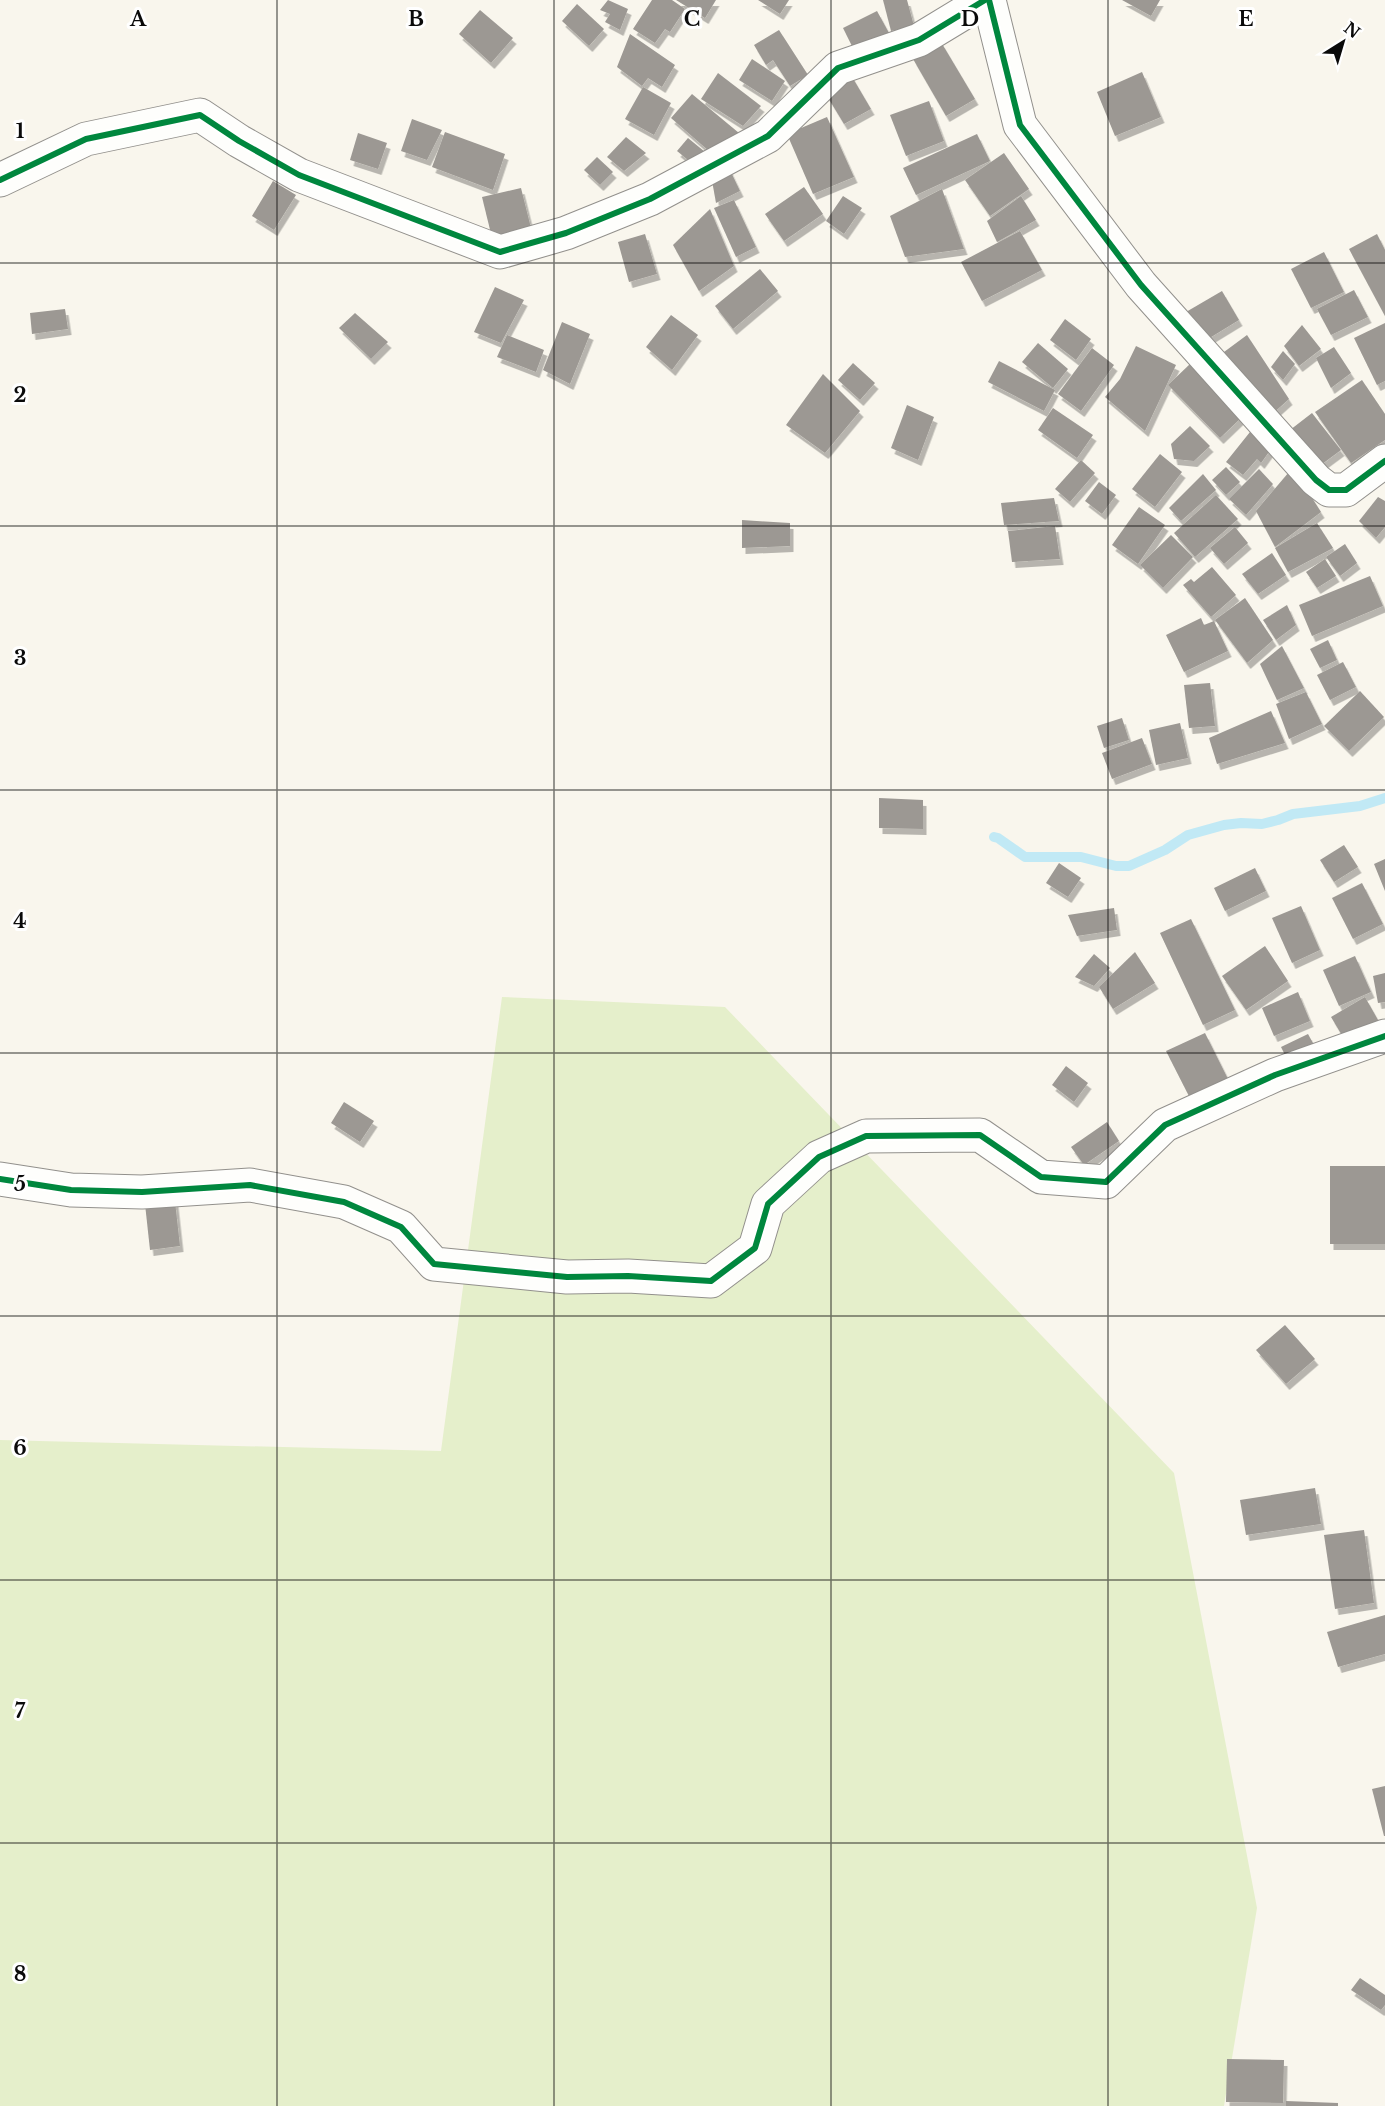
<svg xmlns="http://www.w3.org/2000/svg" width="1385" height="2106" font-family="'Libre Baskerville',serif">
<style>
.green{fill:#e5efcb}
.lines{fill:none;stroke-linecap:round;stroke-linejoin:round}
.stream{stroke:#c1e9f5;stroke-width:10}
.building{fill:#9c9893;filter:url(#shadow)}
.minor-casing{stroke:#92908c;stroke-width:35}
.minor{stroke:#fefefc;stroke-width:33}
.cycleway-casing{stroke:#fff;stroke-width:10}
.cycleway{stroke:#00873e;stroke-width:6}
.grid{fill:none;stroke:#0a0a0a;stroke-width:1.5;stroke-opacity:0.55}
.grid-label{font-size:20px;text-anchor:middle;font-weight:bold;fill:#0a0a0a;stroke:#fff;stroke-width:6;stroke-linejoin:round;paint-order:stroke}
</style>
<defs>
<filter id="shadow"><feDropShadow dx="3.5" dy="6" stdDeviation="0" flood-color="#0004"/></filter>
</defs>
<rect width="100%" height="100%" fill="#f9f6ed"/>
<polygon class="green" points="502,997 725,1007 1174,1473 1257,1908 1224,2106 0,2106 0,1440 441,1451"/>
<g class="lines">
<polyline class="stream" points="994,837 998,838 1025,857 1081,857 1116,866 1129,866 1165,850 1188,835 1224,825 1241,823 1262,824 1278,820 1293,814 1360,806 1385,798"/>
</g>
<g class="building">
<polygon points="608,0 628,9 620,30 605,22 610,14 600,10"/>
<polygon points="652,0 672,0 685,9 670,32 665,29 655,43 633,29"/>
<polygon points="676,0 716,0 705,18"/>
<polygon points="758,0 789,0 780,14"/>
<polygon points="883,0 907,0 914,26 891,31"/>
<polygon points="1122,0 1160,0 1151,16"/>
<polygon points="577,4 604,29 589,46 562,21"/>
<polygon points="480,10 513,38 491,63 459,34"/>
<polygon points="877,11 889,33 854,50 843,28"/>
<polygon points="779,30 808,75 790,86 773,60 766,65 754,45"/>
<polygon points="630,34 675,65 662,87 648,78 642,86 617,67"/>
<polygon points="941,42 975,99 946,116 913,59"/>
<polygon points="752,59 785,81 772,101 739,80"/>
<polygon points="1142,72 1161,117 1115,136 1097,92"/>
<polygon points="718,73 761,106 743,126 701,99"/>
<polygon points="851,75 871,109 844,124 824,91"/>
<polygon points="643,87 671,103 654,135 625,119"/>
<polygon points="692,94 739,133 717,158 671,118"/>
<polygon points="929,101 944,141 906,156 890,115"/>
<polygon points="827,117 854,177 813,194 787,134"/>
<polygon points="412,119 442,130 427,160 401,151"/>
<polygon points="445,132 505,154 493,190 432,167"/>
<polygon points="358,133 387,143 378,169 350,160"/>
<polygon points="977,134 990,161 916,195 903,168"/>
<polygon points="626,137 646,153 624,171 607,157"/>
<polygon points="688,138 710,156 699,169 677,151"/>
<polygon points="1004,153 1029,189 990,216 965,180"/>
<polygon points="597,157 613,172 600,185 584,170"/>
<polygon points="728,166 740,191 716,203 711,175"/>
<polygon points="273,181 296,195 274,230 252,216"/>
<polygon points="804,187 823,214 784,241 765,214"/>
<polygon points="521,188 532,232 493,242 482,197"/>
<polygon points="942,189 964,249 905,257 890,216"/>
<polygon points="843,196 862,208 844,234 826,221"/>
<polygon points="1021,196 1036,220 997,242 987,221"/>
<polygon points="734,200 756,247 736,257 714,208"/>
<polygon points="710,209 734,266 699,291 673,245"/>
<polygon points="1020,231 1042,270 982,301 961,262"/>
<polygon points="645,234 657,274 629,282 618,242"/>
<polygon points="1377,234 1385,250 1385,316 1349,249"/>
<polygon points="1324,252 1344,292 1311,308 1291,269"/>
<polygon points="760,269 778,291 733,329 715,306"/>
<polygon points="495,287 524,300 501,343 474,332"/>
<polygon points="1354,290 1368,317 1331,335 1317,309"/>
<polygon points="1222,291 1239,320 1203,342 1186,312"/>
<polygon points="65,309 68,329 32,334 30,313"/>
<polygon points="355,313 388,342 371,359 339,328"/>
<polygon points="671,315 698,335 672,370 646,347"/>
<polygon points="1065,319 1091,339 1076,360 1050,340"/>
<polygon points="562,322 590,334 570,384 543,370"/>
<polygon points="1385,323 1385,381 1377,385 1354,338"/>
<polygon points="1302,325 1321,349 1299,366 1284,346"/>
<polygon points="507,335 544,350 536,372 497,357"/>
<polygon points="1247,335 1289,399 1270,416 1224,352"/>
<polygon points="1038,343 1068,369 1053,388 1022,362"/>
<polygon points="1136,346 1176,365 1145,431 1105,397 1120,379"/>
<polygon points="1334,347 1351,373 1331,388 1316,358"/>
<polygon points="1092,348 1114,365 1081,411 1058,394"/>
<polygon points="1283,351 1295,364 1283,380 1271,367"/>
<polygon points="999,361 1055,390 1044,411 988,382"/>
<polygon points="853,363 875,383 860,400 838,380"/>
<polygon points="1190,364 1242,417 1220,438 1168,385"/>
<polygon points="823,374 860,411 825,453 786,425"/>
<polygon points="1362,380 1385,414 1385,440 1351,463 1315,412"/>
<polygon points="907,405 934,417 918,460 891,448"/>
<polygon points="1053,408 1093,435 1077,458 1038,430"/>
<polygon points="1312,413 1341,450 1318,467 1290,430"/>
<polygon points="1190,426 1210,446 1194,461 1174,459 1171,444"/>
<polygon points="1250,432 1271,449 1261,463 1257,459 1243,475 1226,462"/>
<polygon points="1160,454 1182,472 1155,507 1132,489"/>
<polygon points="1081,460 1095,473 1070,502 1055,489"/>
<polygon points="1226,467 1240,482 1226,495 1212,480"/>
<polygon points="1259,469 1273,484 1246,515 1229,499"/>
<polygon points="1289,472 1307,490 1321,512 1275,547 1256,511"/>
<polygon points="1203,474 1216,490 1181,521 1169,508"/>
<polygon points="1099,482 1116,495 1102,514 1085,501"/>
<polygon points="1216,495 1238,519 1195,557 1174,533"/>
<polygon points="1378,497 1385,501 1385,527 1376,538 1359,521"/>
<polygon points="1054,498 1059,521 1004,525 1001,503"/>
<polygon points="1139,507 1165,525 1138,564 1112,545"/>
<polygon points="742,520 790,523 790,546 742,548"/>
<polygon points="1317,523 1333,548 1288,572 1275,548"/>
<polygon points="1055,526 1060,559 1012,562 1008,531"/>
<polygon points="1235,527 1248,543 1224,564 1210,548"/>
<polygon points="1171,535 1193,557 1163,588 1140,565"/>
<polygon points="1345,544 1357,563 1340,576 1326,557"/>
<polygon points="1272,553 1286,575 1258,594 1242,574"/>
<polygon points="1325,559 1336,576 1317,588 1306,572"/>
<polygon points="1212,567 1236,595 1211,617 1183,585 1191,579 1194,582"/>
<polygon points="1370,576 1383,606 1312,636 1299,605"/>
<polygon points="1245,598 1273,640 1247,663 1215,620"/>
<polygon points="1287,605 1296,625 1276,640 1263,620"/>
<polygon points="1201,618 1204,625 1214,621 1228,651 1184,672 1166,635"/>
<polygon points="1328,640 1337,660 1320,668 1310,649"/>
<polygon points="1282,646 1304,688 1277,700 1260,664"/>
<polygon points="1343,662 1356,687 1330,700 1317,675"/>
<polygon points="1210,683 1215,726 1189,728 1184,685"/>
<polygon points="1360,691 1384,717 1349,751 1324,726"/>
<polygon points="1306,692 1322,724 1289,739 1276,704"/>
<polygon points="1271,711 1285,743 1217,764 1209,738"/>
<polygon points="1122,718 1129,740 1104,748 1097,726"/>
<polygon points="1180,723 1188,758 1156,765 1149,730"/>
<polygon points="1142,738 1152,764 1112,779 1102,753"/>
<polygon points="879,798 923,800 923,829 879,828"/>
<polygon points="1344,845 1358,867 1334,882 1320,860"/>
<polygon points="1385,859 1385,891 1374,864"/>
<polygon points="1059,863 1081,878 1068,897 1046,883"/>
<polygon points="1255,868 1266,891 1225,911 1214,888"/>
<polygon points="1362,883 1383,924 1353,939 1332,898"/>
<polygon points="1301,906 1320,950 1292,963 1272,918"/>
<polygon points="1114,908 1117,930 1077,936 1068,915"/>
<polygon points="1191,919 1235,1010 1203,1025 1160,933"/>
<polygon points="1265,946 1288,981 1246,1010 1222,976"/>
<polygon points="1135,952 1155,983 1113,1009 1099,987"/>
<polygon points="1094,954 1110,968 1094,986 1075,977"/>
<polygon points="1355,956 1371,992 1339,1006 1323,970"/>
<polygon points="1385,973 1385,1002 1378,1003 1373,976"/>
<polygon points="1298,992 1310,1021 1274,1036 1262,1008"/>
<polygon points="1365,997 1382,1027 1349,1047 1331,1017"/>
<polygon points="1205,1033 1230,1083 1192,1102 1166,1051"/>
<polygon points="1308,1034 1319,1054 1291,1067 1281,1047"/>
<polygon points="1066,1066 1088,1083 1074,1102 1052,1085"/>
<polygon points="344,1102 374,1121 360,1142 331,1123"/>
<polygon points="1107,1122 1119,1141 1084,1165 1071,1147"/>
<rect x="1330" y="1166" width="55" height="78"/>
<polygon points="175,1201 180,1246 150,1250 145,1204"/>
<polygon points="1285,1325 1315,1359 1286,1384 1256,1350"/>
<polygon points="1315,1488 1321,1524 1246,1535 1240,1500"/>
<polygon points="1364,1530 1374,1603 1335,1609 1324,1535"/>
<polygon points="1385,1615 1385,1654 1338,1667 1327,1632"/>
<polygon points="1385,1786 1385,1836 1384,1836 1372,1789"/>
<polygon points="1360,1978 1385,1995 1385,2005 1381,2010 1351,1990"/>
<polygon points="1227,2059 1284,2060 1283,2103 1226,2102"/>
<polygon points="1286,2101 1338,2103 1338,2106 1286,2106"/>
</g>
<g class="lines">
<g class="minor-casing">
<g id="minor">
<polyline points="989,0 1020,125 1141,285 1316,480 1329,490 1346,490 1385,461"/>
<polyline points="0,180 86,139 200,115 239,141 299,175 500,252 566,233 650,199 768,136 838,68 919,40 985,0"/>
<polyline points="0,1179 71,1190 142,1192 250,1185 344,1202 401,1227 434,1264 567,1277 628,1276 711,1281 755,1248 768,1204 819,1157 866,1136 980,1135 1041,1177 1106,1182 1165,1125 1275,1075 1385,1036"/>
</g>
</g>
<use href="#minor" class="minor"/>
<g class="cycleway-casing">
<g id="cycleway">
<polyline points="989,0 1020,125 1141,285 1316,480 1329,490 1346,490 1385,461"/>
<polyline points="0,180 86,139 200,115 239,141 299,175 500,252 566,233 650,199 768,136 838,68 919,40 985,0"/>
<polyline points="0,1179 71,1190 142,1192 250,1185 344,1202 401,1227 434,1264 567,1277 628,1276 711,1281 755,1248 768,1204 819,1157 866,1136 980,1135 1041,1177 1106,1182 1165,1125 1275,1075 1385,1036"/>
</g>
</g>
<use href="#cycleway" class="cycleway"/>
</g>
<path class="grid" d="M277,0V2106M554,0V2106M831,0V2106M1108,0V2106M0,263H1385M0,526H1385M0,790H1385M0,1053H1385M0,1316H1385M0,1580H1385M0,1843H1385"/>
<g class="grid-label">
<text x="138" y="26">A</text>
<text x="416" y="26">B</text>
<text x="692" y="26">C</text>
<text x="970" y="26">D</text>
<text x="1246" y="26">E</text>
<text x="20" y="138">1</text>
<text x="20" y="402">2</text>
<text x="20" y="665">3</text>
<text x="20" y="928">4</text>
<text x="20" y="1191">5</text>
<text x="20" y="1455">6</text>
<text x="20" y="1718">7</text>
<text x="20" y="1981">8</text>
</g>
<g transform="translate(1343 42) rotate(37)" stroke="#ffffff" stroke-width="4.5" paint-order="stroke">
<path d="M0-4.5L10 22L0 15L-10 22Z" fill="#0a0a0a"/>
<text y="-9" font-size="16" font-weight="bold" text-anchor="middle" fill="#0a0a0a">N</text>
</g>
</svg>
